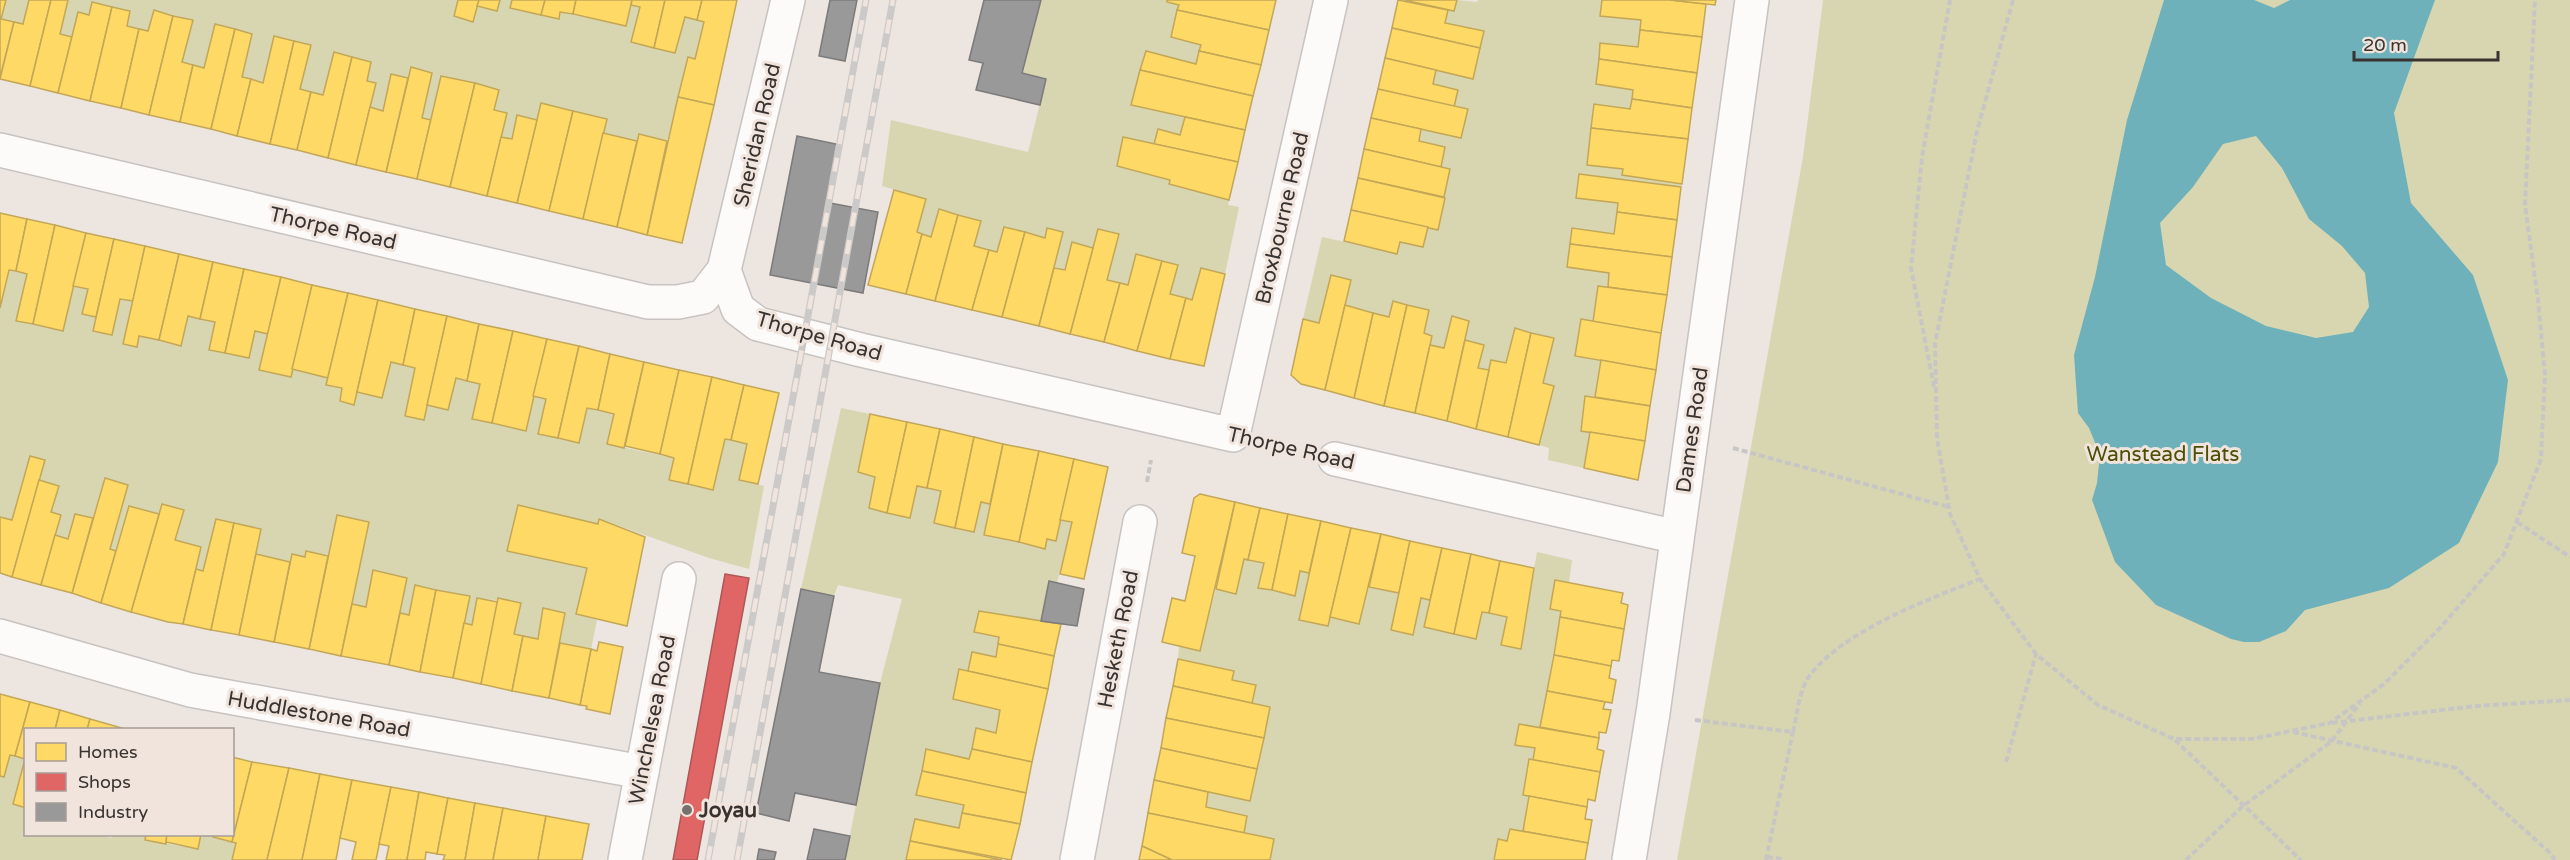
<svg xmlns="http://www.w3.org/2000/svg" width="2570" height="860" font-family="'Varela Round',sans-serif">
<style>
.green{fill:#d7d6b1}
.water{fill:#6fb1bb;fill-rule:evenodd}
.homes{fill:#ffd966;stroke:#c3a756;stroke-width:1.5}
.shops{fill:#e06666;stroke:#ae5756;stroke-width:1.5}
.industry{fill:#999;stroke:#7c7a7a;stroke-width:1.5}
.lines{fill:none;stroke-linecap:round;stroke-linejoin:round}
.minor-casing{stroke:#c8c3c0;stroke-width:36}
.secondary-casing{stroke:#c8c3c0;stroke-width:36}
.path{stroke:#c8c6c4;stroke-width:4;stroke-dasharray:6 3;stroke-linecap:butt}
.minor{stroke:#fcfbfa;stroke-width:33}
.secondary{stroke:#fcfbfa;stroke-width:33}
.rail-casing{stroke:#cccac9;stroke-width:7}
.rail{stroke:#f0e4dc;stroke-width:4.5;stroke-dasharray:14;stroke-linecap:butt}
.poi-dot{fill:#77716e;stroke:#f0e4dc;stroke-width:2}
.labels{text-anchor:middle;stroke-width:6;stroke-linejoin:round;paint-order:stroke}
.street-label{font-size:21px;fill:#383330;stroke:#f0e4dc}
.park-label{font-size:21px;fill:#4b4e05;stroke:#f0e4dc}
.poi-label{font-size:21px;font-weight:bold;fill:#383330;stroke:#f0e4dc;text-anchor:start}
</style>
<rect width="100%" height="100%" fill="#ece5e0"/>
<g class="green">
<polygon points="6,0 29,0 23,24 1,19"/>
<polygon points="68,0 458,0 454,16 473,21 477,6 497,11 500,0 512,0 510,8 558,19 560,12 626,26 631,5 640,7 632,42 675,53 685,17 704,22 695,59 688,57 667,141 639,134 637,141 603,133 606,119 541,103 537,120 517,116 512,139 501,137 506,113 494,110 499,90 442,76 431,120 422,118 432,73 411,67 408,78 391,74 383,111 370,107 376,83 367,81 371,62 334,52 323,95 300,89 311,45 275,36 263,83 242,77 252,34 215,25 204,68 182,62 192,20 154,10 148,31 127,26 130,11 92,2 89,15 78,12 72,37 60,34"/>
<polygon points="1041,0 1167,0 1167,2 1179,5 1171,37 1201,45 1196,64 1146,51 1140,70 1185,117 1180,135 1158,129 1154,144 1123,137 1117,166 1170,180 1169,184 1229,200 1228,205 1239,207 1225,274 1201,268 1192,300 1170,294 1136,255 1128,285 1107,280 1119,234 1098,229 1093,248 1072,242 1065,270 1054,268 1063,232 1047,228 1045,238 1005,227 997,252 974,246 980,220 939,209 931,237 917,232 926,199 882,186 891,120 1028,152 1046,79 1022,73"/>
<polygon points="1457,0 1477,2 1478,0 1602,0 1601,16 1641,20 1638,47 1600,43 1599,59 1633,90 1630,109 1594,104 1587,164 1623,169 1622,175 1682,184 1681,187 1579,174 1576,198 1618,203 1608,287 1598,287 1593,322 1581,320 1575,356 1601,360 1595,397 1585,396 1581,431 1590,432 1584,468 1548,460 1549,448 1539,445 1554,387 1543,383 1554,338 1515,328 1506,363 1491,360 1489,370 1478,368 1483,345 1465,340 1469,321 1452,316 1444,348 1430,345 1432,336 1424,333 1429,310 1393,301 1389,317 1345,305 1351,280 1331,275 1319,323 1303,319 1322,237 1397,253 1400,242 1423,247 1428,227 1438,229 1450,169 1441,167 1445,147 1419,141 1421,129 1461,138 1468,110 1454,107 1458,90 1433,84 1436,70 1480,48 1484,32 1445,23 1448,10 1454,11"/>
<polygon points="1823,0 2570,0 2570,860 1677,860 1803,157"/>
<polygon points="9,270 27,274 17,321 63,331 73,286 88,289 82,314 96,317 93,331 112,335 120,299 133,301 124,345 136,347 139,336 181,346 188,316 215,322 209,350 248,358 255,331 268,334 292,369 328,378 327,385 342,388 340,401 354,405 357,392 382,398 391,362 415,368 405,416 424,420 427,405 448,410 456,378 480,384 472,419 525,431 533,396 546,399 538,434 578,443 587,408 614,414 607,444 674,458 669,480 713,490 725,439 747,444 739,480 764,486 749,569 709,558 600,519 598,524 518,505 507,551 587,568 577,614 597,620 591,649 560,643 565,613 544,608 538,639 514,634 521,603 477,598 472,625 464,623 469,596 415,585 409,615 352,604 368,523 337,515 328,556 306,551 305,557 292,554 290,562 256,554 260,528 216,519 203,571 196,569 201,547 175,540 184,510 163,504 159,514 129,506 116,551 110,549 128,485 105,478 93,518 75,514 68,539 55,535 61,515 51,512 58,486 39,480 44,460 30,456 12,520 0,517 0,308"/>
<polygon points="841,408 870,414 858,472 875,477 869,508 909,518 917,486 941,491 934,523 974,532 981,502 990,504 984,535 1045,548 1047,539 1056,541 1060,520 1072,522 1057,583 1049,581 1041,621 979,611 975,632 999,637 996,657 972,652 968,671 959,670 953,699 1000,710 996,733 976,729 969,759 926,750 917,795 964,805 959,828 915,819 906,860 845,860 880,683 902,599 838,585 834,596 801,589"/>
<polygon points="1537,552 1572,560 1569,583 1555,581 1550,609 1561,611 1540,727 1519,724 1515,745 1535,748 1523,831 1507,841 1498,839 1494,860 1270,860 1274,840 1244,833 1247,816 1206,807 1208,792 1250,801 1270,707 1252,703 1255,685 1232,680 1233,671 1178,659 1179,646 1200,650 1216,589 1236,593 1244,559 1264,563 1258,588 1294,595 1300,571 1309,573 1299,620 1327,626 1330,617 1359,624 1369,587 1399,593 1391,630 1413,635 1421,598 1430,600 1424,627 1476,639 1482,612 1507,617 1501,645 1520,649"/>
<polygon points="10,755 25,759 13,804 25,808 26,834 100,834 111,838 113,835 146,835 145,840 198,849 201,835 214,835 214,838 236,843 232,860 0,860 0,776 4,777"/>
</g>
<path class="water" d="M2164,0H2254L2274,8L2290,0H2435L2394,113L2411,203L2473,275L2508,380L2498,462L2459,543L2389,588L2305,610L2286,631L2259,642H2244L2231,639L2156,605L2115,562L2092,500L2097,483L2099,464L2096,445L2089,428L2078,413L2074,355L2095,277L2127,120ZM2256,136L2282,168L2309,219L2342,246L2365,273L2369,307L2353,332L2316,338L2266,326L2211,298L2166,265L2160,223L2193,187L2223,144Z"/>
<g class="homes">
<polygon points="0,0 6,0 1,19 14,22 0,78"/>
<polygon points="29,0 51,0 30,86 0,79 14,22 23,24"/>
<polygon points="51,0 68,0 60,34 72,37 58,93 30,86"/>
<polygon points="458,0 479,0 473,22 454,16"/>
<polygon points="479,0 500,0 497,11 477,6"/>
<polygon points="512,0 545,0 541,15 510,8"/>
<polygon points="545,0 576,0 573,14 560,12 559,19 541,15"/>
<polygon points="576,0 632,0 626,26 573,14"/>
<polygon points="632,0 665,0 654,48 631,42 640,7 631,5"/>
<polygon points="665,0 702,0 697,20 685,17 675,53 654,48"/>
<polygon points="702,0 737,0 714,105 678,97 688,57 695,59 704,22 697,20"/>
<polygon points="1167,0 1276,0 1269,30 1177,10 1179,5 1167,2"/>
<polygon points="1398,0 1448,10 1445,23 1484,31 1480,48 1392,28"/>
<polygon points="1404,0 1457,0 1454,11"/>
<polygon points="1602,0 1670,0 1706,4 1702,37 1640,30 1641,20 1600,16"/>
<polygon points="1670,0 1716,0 1715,5"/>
<polygon points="92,2 112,7 90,101 58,93 78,12 89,15"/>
<polygon points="112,7 130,11 127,26 139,29 121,108 90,101"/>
<polygon points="154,10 173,16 149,115 121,108 139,29 148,31"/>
<polygon points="1177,10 1269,30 1261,65 1199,51 1201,45 1171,37"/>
<polygon points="173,16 193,20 182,62 193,65 180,122 149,115"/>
<polygon points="215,24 235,29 211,129 180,122 193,65 204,68"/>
<polygon points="1392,28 1480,48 1473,79 1385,58"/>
<polygon points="235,29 252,34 242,77 251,79 237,136 211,129"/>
<polygon points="1640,30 1702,37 1697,73 1599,59 1600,43 1638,47"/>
<polygon points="274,36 294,41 270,144 237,136 251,79 263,83"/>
<polygon points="294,41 311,45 300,89 311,92 297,150 270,144"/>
<polygon points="1146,51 1196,64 1199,51 1261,65 1253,96 1140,70"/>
<polygon points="334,52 352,57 328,158 297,150 311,92 323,95"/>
<polygon points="352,57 371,62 367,81 376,83 356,165 328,158"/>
<polygon points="1385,58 1436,70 1433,84 1458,90 1454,107 1378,89"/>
<polygon points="1599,59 1697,73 1692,108 1632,99 1633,90 1596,84"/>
<polygon points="411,67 432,73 422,118 431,120 417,179 386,172"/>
<polygon points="1140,70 1253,96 1245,130 1131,105"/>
<polygon points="391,74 408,78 386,172 356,165 370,107 383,111"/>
<polygon points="441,76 475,83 450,187 417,179"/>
<polygon points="475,83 499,90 494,110 507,113 487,196 450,187"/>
<polygon points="1378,89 1468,109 1461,138 1371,118"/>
<polygon points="678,97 714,105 682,243 647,235"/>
<polygon points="1632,99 1692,108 1688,139 1591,128 1594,104 1630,109"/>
<polygon points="541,103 573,111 549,211 517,203"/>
<polygon points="573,111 607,119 583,219 549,211"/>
<polygon points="517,115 537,120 517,203 487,196 501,137 512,139"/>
<polygon points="1185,117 1245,130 1238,162 1154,144 1158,129 1180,135"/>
<polygon points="1371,118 1421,129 1419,141 1445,147 1441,167 1364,149"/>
<polygon points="1591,128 1688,139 1682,184 1622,175 1623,169 1587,165"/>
<polygon points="603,133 637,141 617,227 583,219"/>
<polygon points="639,134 667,141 647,235 617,227"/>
<polygon points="1123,137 1238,162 1229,200 1169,184 1170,180 1117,166"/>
<polygon points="1364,149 1450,169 1444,197 1358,178"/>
<polygon points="1579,174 1681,187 1677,220 1617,212 1618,203 1576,198"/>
<polygon points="1358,178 1445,198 1438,230 1351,210"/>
<polygon points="894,190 926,199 917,232 922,234 906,294 868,285"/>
<polygon points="939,209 958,215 935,301 906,294 922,234 931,237"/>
<polygon points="1351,210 1428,227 1423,247 1400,242 1397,254 1344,241"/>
<polygon points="1617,212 1677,220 1672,257 1570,244 1572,228 1614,234"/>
<polygon points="0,213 27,219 16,271 9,270 0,308"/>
<polygon points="958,215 981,221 974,246 989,250 972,310 935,301"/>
<polygon points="27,219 55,225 33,324 16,321 27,274 16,271"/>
<polygon points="55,225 86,233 63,331 33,324"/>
<polygon points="1004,227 1025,232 1002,317 972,310 989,250 997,252"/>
<polygon points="1047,228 1063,232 1039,326 1002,317 1025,232 1045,238"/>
<polygon points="1098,229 1119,234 1107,280 1120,283 1104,342 1070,334"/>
<polygon points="86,233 114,239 96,317 82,314 88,289 73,286"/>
<polygon points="114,239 145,246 133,301 120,299 112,335 93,331"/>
<polygon points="1072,242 1093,248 1070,334 1039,326 1054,268 1065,270"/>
<polygon points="1570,244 1672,257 1667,295 1608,287 1609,273 1567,267"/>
<polygon points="145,246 179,254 159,340 139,336 137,347 123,344"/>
<polygon points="179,254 213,262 200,319 188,316 181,346 159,340"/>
<polygon points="1136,254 1162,261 1137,351 1104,342 1120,283 1128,285"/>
<polygon points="1162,261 1178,265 1170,294 1186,298 1170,359 1137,351"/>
<polygon points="213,262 244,269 225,353 209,350 215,322 200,319"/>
<polygon points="1201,268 1225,274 1204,366 1170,359 1186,298 1192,300"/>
<polygon points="244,269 281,277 268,334 255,331 249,358 225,353"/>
<polygon points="1331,275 1351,280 1325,390 1301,384 1291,375 1303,319 1319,323"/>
<polygon points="281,277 312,285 291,377 259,370"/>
<polygon points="312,285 348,293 328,378 292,369"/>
<polygon points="1598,286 1667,295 1661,333 1593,322"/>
<polygon points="348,293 378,300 354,405 340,401 342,388 326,385"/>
<polygon points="378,300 415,309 403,365 391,362 382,398 357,392"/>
<polygon points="1393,301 1407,305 1384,406 1354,398 1373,313 1389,317"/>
<polygon points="1345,305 1373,313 1354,398 1325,390"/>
<polygon points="1407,305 1429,310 1424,333 1432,336 1415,413 1384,406"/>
<polygon points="415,309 447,316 424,420 405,416 415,368 403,365"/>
<polygon points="447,316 479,324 467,381 456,378 448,410 427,405"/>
<polygon points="1452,316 1469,321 1447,421 1415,413 1430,345 1444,348"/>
<polygon points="1581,319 1661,333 1656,370 1575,356"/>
<polygon points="479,324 513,331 492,423 472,419 480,384 467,381"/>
<polygon points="1515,328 1531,333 1508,437 1476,429 1491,360 1506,363"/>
<polygon points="513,331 547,339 526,431 492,423"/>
<polygon points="1531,333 1554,338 1543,383 1554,386 1539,445 1508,437"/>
<polygon points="547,339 579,346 558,438 538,434 546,399 533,396"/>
<polygon points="1465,340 1484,345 1478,368 1489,370 1476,429 1447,421"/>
<polygon points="579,346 610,354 598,410 587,408 579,443 558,438"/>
<polygon points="610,354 644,362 624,448 607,444 614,414 598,410"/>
<polygon points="1601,360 1656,370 1650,406 1595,397"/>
<polygon points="644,362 679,370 660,454 625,446"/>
<polygon points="679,370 712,377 688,484 669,480 674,458 660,454"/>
<polygon points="712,377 744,385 731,440 725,439 713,490 688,484"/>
<polygon points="744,385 779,393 758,484 739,480 747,444 731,440"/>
<polygon points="1585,396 1650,406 1645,441 1581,431"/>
<polygon points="870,414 907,422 887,513 869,508 875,477 858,472"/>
<polygon points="907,422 940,429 927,488 917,486 910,518 887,513"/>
<polygon points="940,429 974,437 955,528 934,523 941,491 927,488"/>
<polygon points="1590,432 1645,441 1638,480 1584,468"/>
<polygon points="974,437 1003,444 990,504 981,502 974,532 955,528"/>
<polygon points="1003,444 1039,451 1019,542 984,535"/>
<polygon points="1039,451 1074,459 1056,541 1047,539 1045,549 1019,542"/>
<polygon points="30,456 45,460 12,577 0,573 0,517 12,520"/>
<polygon points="1074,459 1108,467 1084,579 1060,574 1072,522 1060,520"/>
<polygon points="105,478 128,485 110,549 116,551 101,603 72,593"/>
<polygon points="39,480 59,486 51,512 61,515 41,585 12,577"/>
<polygon points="1200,494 1235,502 1200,651 1162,642 1172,598 1185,601 1195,556 1182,553 1194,498"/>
<polygon points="1235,502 1260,508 1248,560 1244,559 1236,594 1216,589"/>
<polygon points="162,504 184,510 175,540 201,547 183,624 168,622 131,612"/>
<polygon points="518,505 598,524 599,519 645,537 627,626 576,614 587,568 507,551"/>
<polygon points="129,506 159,514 131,612 101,603"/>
<polygon points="1260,508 1288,514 1272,590 1258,588 1264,563 1248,560"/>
<polygon points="75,514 93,518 72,593 41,585 55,535 68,539"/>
<polygon points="1288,514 1321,521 1309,573 1300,571 1295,596 1272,590"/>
<polygon points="337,515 369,522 341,656 309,649"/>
<polygon points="216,519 234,523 211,630 183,624 196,569 203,571"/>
<polygon points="1321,521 1351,528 1328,626 1299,620"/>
<polygon points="234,523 261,529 239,635 211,630"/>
<polygon points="1351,528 1381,534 1359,624 1330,617"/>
<polygon points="1381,534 1410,541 1399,593 1369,587"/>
<polygon points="1410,541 1442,548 1430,600 1421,598 1413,635 1391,630"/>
<polygon points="1442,548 1471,554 1454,634 1424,627"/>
<polygon points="306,551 328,556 309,649 274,642 292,554 305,557"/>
<polygon points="256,554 290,562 274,642 239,635"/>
<polygon points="1471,554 1500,561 1489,613 1482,612 1476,639 1454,634"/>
<polygon points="1500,561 1534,568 1521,649 1501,645 1507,617 1489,613"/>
<polygon points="373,570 407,578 389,665 341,656 352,604 366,607"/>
<polygon points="1555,580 1623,593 1621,603 1628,605 1624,629 1560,617 1561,611 1550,609"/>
<polygon points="415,585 436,590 420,672 389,665 400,613 409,615"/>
<polygon points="436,590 470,596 453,678 420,672"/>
<polygon points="477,598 498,602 481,684 453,678 464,623 472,625"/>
<polygon points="498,598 521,603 514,634 523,636 512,691 481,684"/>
<polygon points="543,608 565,613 549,698 512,691 523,636 538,639"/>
<polygon points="979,611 1061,624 1054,656 998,644 999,637 974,632"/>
<polygon points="1560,617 1624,629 1619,661 1612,660 1611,666 1554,655"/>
<polygon points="599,642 623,647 610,714 586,709 587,706 580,705 591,649 597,651"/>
<polygon points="560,643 591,649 580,705 549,698"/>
<polygon points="998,644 1054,656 1048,689 968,671 972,652 996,657"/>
<polygon points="1554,655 1611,666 1609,678 1616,680 1612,703 1547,691"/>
<polygon points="1178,659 1234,671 1232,680 1256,685 1252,703 1173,686"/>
<polygon points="959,669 1048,689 1032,762 972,749 976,728 996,733 1000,710 953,699"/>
<polygon points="1173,686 1270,707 1264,738 1166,718"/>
<polygon points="1547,691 1605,702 1603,709 1611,710 1606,733 1599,732 1599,738 1540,727"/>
<polygon points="0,694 30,702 15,756 10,755 4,777 0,776"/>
<polygon points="30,702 60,710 55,730 26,730 26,808 13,804 25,759 15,756"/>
<polygon points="60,710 90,719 87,730 55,730"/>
<polygon points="1166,718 1264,738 1257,769 1161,748"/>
<polygon points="90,719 122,728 122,730 87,730"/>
<polygon points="1519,724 1599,738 1597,749 1604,751 1600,772 1533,760 1535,748 1515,745"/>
<polygon points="1161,748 1257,769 1250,801 1154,780"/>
<polygon points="926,749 969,759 972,749 1032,762 1026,793 922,771"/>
<polygon points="232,757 252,762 232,842 213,837 214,834 232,834"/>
<polygon points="1529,759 1600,772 1595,801 1588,799 1587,807 1523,795"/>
<polygon points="252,762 289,768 267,860 232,860 236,843 232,842"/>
<polygon points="289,768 320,774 302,860 267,860"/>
<polygon points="922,771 1026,793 1020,824 962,813 964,805 916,795"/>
<polygon points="320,774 352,780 340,838 336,860 302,860"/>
<polygon points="352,780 391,787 376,860 352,860 356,842 340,838"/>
<polygon points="1154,780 1208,792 1206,807 1247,816 1244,833 1148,813"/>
<polygon points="391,787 419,792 407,860 386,860 389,846 379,844"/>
<polygon points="419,792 448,798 437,854 426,852 425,860 407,860"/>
<polygon points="1529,796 1587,807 1585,819 1592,820 1588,843 1523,831"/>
<polygon points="448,798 475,803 465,860 443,860 445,855 437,854"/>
<polygon points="475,803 503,808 493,860 465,860"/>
<polygon points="503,808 546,816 538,860 493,860"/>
<polygon points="962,813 1020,824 1011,860 910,841 915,819 959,828"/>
<polygon points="1148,813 1274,839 1270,860 1172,860 1142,846"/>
<polygon points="546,816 589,824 582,860 538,860"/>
<polygon points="1510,829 1588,843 1585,860 1494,860 1498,839 1507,841"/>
<polygon points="146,834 167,834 166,844 145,840"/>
<polygon points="167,834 201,834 198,849 166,842"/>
<polygon points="910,841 1002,860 906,860"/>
<polygon points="1142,846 1172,860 1139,860"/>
</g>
<polygon class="shops" points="725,574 749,578 697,860 673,860"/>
<g class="industry">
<polygon points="830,0 857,0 845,61 819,56"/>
<polygon points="984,0 1041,0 1022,73 1046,79 1040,105 976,90 983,63 969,60"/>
<polygon points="797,136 841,145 830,203 878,212 863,293 770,275"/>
<polygon points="1049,581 1084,589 1077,626 1041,621"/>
<polygon points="801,589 834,596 819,672 880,683 856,805 795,793 789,821 756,813"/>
<polygon points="814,829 850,836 845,860 807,860"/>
<polygon points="759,849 776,852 774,860 757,860"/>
</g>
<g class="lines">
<g class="minor-casing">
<g id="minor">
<polyline points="0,150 648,302 678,302 703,297 724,270 788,0"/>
<polyline points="724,270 738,309 758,324 861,350 1233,435 1331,0"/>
<polyline points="1335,459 1677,537"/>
<polyline points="0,636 190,690 642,772"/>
<polyline points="625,860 679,579"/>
<polyline points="1077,860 1140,522"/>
</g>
</g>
<g class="secondary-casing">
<polyline id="secondary" points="1629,860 1653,713 1752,0"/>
</g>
<g class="path">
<polyline points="2013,0 1977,131 1935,344 1937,438 1950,514 1980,579 2036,654 2098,705 2174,739 2252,739 2330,723 2384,684 2440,628 2504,554 2541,459 2545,375 2538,300 2525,205 2535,0"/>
<polyline points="1934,387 1911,268 1922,157 1950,0"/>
<polyline points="1275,444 1296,449"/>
<polyline points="1733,448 1949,507"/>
<polyline points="1147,482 1151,460"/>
<polyline points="2517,522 2570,557"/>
<path d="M1695,720L1793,732C1797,715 1799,690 1810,675C1845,630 1929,599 1980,579"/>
<polyline points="2332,723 2476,706 2570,700"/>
<polyline points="2293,732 2456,768 2549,852 2555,860"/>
<polyline points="2175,740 2301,860"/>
<polyline points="2006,762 2036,654"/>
<polyline points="1767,857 1782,859"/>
<polyline points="1766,860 1793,732"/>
<polyline points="2186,860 2243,806 2332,741 2360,703"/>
</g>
<use href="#minor" class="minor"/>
<use href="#secondary" class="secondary"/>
<g class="rail-casing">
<g id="rail">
<polyline points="708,860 866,0"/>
<polyline points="737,860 893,0"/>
</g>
</g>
<use href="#rail" class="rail"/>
</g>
<circle class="poi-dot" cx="687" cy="810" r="6"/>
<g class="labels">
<g class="street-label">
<text transform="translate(757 135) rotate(-77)" y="7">Sheridan Road</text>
<text transform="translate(1282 218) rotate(-77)" y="7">Broxbourne Road</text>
<text transform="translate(333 228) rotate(13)" y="7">Thorpe Road</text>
<text transform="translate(819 336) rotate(16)" y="7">Thorpe Road</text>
<text transform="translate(1692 430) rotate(-82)" y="7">Dames Road</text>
<text transform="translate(1291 448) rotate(13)" y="7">Thorpe Road</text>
<text transform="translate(1118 639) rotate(-79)" y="7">Hesketh Road</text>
<text transform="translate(319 714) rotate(10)" y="7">Huddlestone Road</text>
<text transform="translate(652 720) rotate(-79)" y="7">Winchelsea Road</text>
</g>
<g class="park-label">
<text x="2163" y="461">Wanstead Flats</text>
</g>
<g class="poi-label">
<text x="699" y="817">Joyau</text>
</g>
</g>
<rect x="24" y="728" width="210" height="108" fill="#f0e4dc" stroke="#a69d97" stroke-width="1.5"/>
<rect x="36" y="743" width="30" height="18" fill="#ffd966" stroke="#a69d97" stroke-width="1.5"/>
<text x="78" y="758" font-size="18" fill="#383330">Homes</text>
<rect x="36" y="773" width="30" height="18" fill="#e06666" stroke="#a69d97" stroke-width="1.5"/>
<text x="78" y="788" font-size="18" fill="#383330">Shops</text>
<rect x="36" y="803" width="30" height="18" fill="#999999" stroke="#a69d97" stroke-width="1.5"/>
<text x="78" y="818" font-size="18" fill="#383330">Industry</text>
<path d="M2354 51v9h144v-9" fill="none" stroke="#383330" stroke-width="3"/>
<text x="2363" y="51" font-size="18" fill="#383330" stroke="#f0e4dc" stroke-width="4.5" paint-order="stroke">20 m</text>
</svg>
